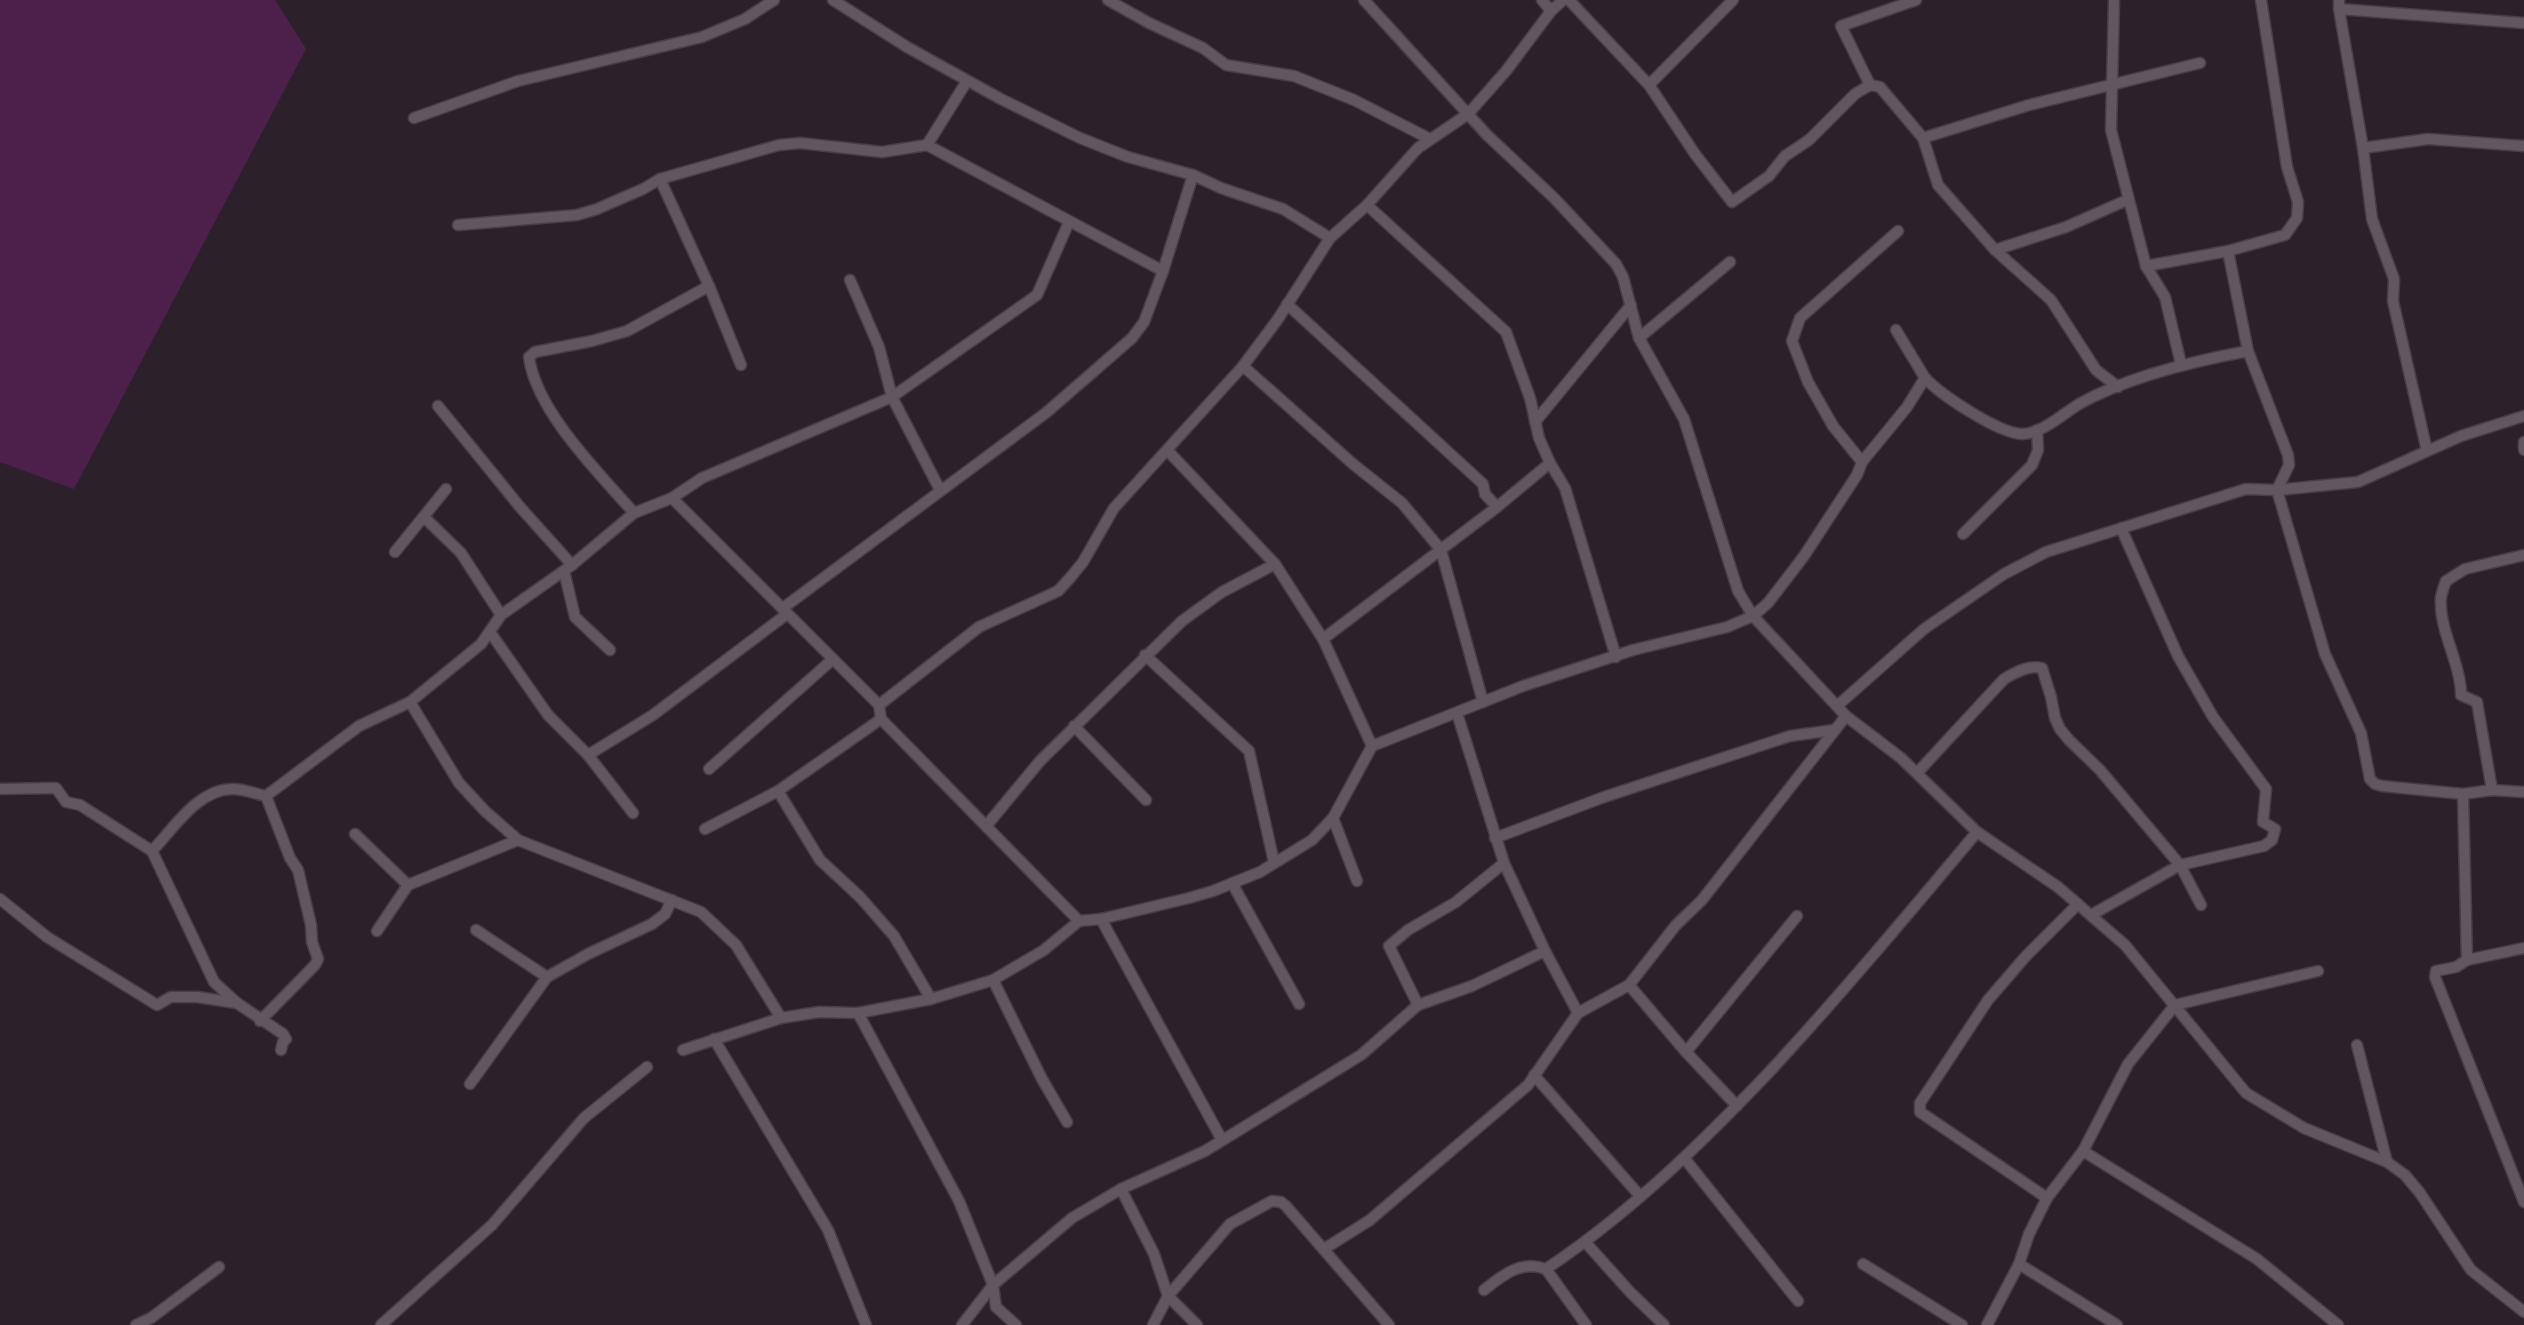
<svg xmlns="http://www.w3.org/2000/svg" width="2524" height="1325" font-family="'Roboto Condensed',sans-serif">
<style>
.green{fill:#4d204b}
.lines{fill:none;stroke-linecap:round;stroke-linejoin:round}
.minor-casing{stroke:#473e46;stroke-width:13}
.minor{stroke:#625661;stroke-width:10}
</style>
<rect width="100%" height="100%" fill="#2c212b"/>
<polygon class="green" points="0,0 275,0 306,49 74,489 0,462"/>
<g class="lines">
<g class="minor-casing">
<g id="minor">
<polyline points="833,0 907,47 999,98 1080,138 1128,157 1193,175 1221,188 1283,209 1330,238"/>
<polyline points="1108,0 1149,23 1203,48 1226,65 1294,76 1354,100 1430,139"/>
<polyline points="1364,0 1487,135 1554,198 1616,264 1623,277 1639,338 1684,419 1738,591 1753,616 1846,716 1901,758 1977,832 2058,887 2125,945 2246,1093 2304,1128 2387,1162 2405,1175 2420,1193 2471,1270 2524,1312"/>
<polyline points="1542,0 1551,11"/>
<polyline points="1569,0 1649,85 1695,154 1732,202 1769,176 1785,156 1809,140 1855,94 1870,85 1880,87 1923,138 1938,185 1995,250 2051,300 2096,370 2118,387"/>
<polyline points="2114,0 2111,130 2146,266 2165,297 2181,364"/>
<polyline points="2339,0 2339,9 2363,148 2372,219 2394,279 2393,301 2427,451"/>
<polyline points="2339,9 2524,23"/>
<polyline points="1649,85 1733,0"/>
<polyline points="1870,85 1841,26 1916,0"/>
<polyline points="414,118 518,81 702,37 745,19 774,0"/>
<polyline points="1923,138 2029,105 2200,63"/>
<polyline points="927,145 1163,271"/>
<polyline points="2363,148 2428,139 2524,146"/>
<polyline points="660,179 709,286 741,365"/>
<polyline points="1367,205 1506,332 1530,398 1539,438 1550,463 1565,488 1616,657"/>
<polyline points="458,225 577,215 597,209 643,189 660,179 779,145 800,143 882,152 927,145 967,81"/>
<polyline points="1995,250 2066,227 2127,200"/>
<polyline points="2228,251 2248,351 2288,455 2289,465 2277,490 2325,654 2361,733 2370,779 2375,784 2382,786 2463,794 2492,790 2524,792"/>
<polyline points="2146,266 2228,251 2285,235 2297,218 2298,202 2287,167 2261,0"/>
<polyline points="850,280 879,347 892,397 940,490"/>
<polyline points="1287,304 1483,484 1485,494 1497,507"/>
<polyline points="1896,330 1925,378"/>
<polyline points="1639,338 1730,262"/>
<polyline points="1243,366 1353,464 1402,503 1441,550 1483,702"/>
<polyline points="438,406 520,507 572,565"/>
<polyline points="1535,422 1631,305"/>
<polyline points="2524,442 2524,450"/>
<polyline points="1168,451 1275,564 1323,639 1372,746"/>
<polyline points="1862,462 1833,426 1808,382 1792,341 1800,318 1898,231"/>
<polyline points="672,498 879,705 881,719 1079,921"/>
<path d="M634,513C599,473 536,411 529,357L535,352L592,341L627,331L709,286"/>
<polyline points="424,517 461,553 501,615"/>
<polyline points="1963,534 2032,465 2038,450 2037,430"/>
<polyline points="395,552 446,489"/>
<polyline points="564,571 575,617 610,650"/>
<polyline points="783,608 1047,412 1132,338 1144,322 1163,271 1193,175"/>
<polyline points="490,632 548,715 588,755 633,813"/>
<polyline points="1323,639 1497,507 1550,463"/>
<polyline points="1145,655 1249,751 1274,862"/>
<polyline points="410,702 459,783 485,811 518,840 701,912 736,945 781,1018"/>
<polyline points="879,705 979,627 1058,591 1070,578 1083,562 1114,508 1243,366 1278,319 1330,238 1367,205 1418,148 1468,114 1506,71 1551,11 1563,0"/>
<polyline points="1837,706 1924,629 2004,574 2046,552 2246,489 2277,490 2358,482 2461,436 2524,416"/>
<polyline points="1457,713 1504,863 1545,951 1578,1013"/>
<polyline points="1074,726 1146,800"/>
<polyline points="588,755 653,715 787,614"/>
<polyline points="709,769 833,659"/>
<path d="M1917,773L2004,679C2016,672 2029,665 2042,668L2051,697L2055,718L2060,729L2069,740L2100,770L2180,865L2201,905"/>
<polyline points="0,789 56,788 66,802 80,805 152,851 214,982 237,1003"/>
<path d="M2492,790L2477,702L2461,695C2461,663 2438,629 2441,597C2442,592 2444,586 2446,581L2465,569L2524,555"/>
<polyline points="778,791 820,860 860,897 894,936 931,999"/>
<polyline points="2463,794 2467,960"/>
<polyline points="1333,818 1357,881"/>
<polyline points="987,825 1040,761 1182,621 1222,592 1275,564"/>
<polyline points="705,829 778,791 881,719"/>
<polyline points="355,834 408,885"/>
<polyline points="1495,838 1604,797 1790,736 1834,730"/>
<path d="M152,851C174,828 198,789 233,789C244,789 256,794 266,796L359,726L410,702L481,644L501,615L572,565L634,513L672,498L702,478L892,397L1037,295L1069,222"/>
<polyline points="1232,883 1299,1004"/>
<polyline points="0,899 47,937 157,1005 171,997 197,997 237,1003 283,1034 286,1039 283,1042 281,1050"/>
<polyline points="2091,915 2180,865 2264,846 2272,840 2275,829 2263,822 2266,789 2213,717 2178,656 2121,528"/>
<polyline points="1101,919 1222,1140"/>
<polyline points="476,930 547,977"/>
<polyline points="377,931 408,885 518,840"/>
<polyline points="2524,948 2467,960 2456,967 2436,971 2435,977 2524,1202"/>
<polyline points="993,980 1042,1079 1067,1122"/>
<polyline points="1629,985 1686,1052 1737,1106"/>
<polyline points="1418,1005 1472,986 1545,951"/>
<polyline points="858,1013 959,1201 993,1285 996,1307 1016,1325"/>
<polyline points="260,1021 315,965 318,959 312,942 311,925 298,870 290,858 266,796"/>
<polyline points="714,1039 828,1230 866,1325"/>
<polyline points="2357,1045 2387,1162"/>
<path d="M683,1050L781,1018L819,1012L858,1013L931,999L993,980L1044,950L1079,921L1101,919L1189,898L1213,891L1260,872L1312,840L1333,818L1372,746L1523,686L1633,650L1727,627L1753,616L1768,603L1804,556L1857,475L1862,462L1907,407L1925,378C1941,395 1998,433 2022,434C2041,434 2063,414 2079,404C2127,377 2194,361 2248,351"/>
<polyline points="1686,1052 1797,916"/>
<polyline points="1534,1075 1640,1196"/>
<polyline points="470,1084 547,977 588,954 652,924 665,914 672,900"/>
<polyline points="2083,1151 2257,1259 2338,1325"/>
<polyline points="1685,1159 1798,1301"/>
<polyline points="1121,1189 1154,1254 1168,1296 1197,1325"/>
<polyline points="2047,1198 1920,1112 1920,1103 1988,1000 2026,956 2078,904"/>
<polyline points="1586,1243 1630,1292 1664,1325"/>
<polyline points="1324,1249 1370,1220 1528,1085 1578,1013 1629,985 1676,925 1702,900 1846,716"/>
<polyline points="1863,1264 1962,1325"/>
<polyline points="2019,1264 2117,1325"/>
<polyline points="1546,1269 1586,1325"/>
<path d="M1484,1290C1503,1275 1520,1260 1546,1269C1630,1213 1702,1143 1772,1069C1843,992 1910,912 1977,832"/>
<polyline points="136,1325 151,1318 219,1267"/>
<polyline points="381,1325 492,1225 584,1118 647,1067"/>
<polyline points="962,1325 993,1285 1072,1218 1121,1189 1205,1151 1361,1055 1418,1005 1389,946 1408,930 1456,902 1504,863"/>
<polyline points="1153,1325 1168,1296 1230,1224 1272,1201 1281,1202 1286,1206 1389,1325"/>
<polyline points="1987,1325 2019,1264 2029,1234 2047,1198 2083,1151 2128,1064 2175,1005 2318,971"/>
</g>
</g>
<use href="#minor" class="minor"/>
</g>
</svg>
